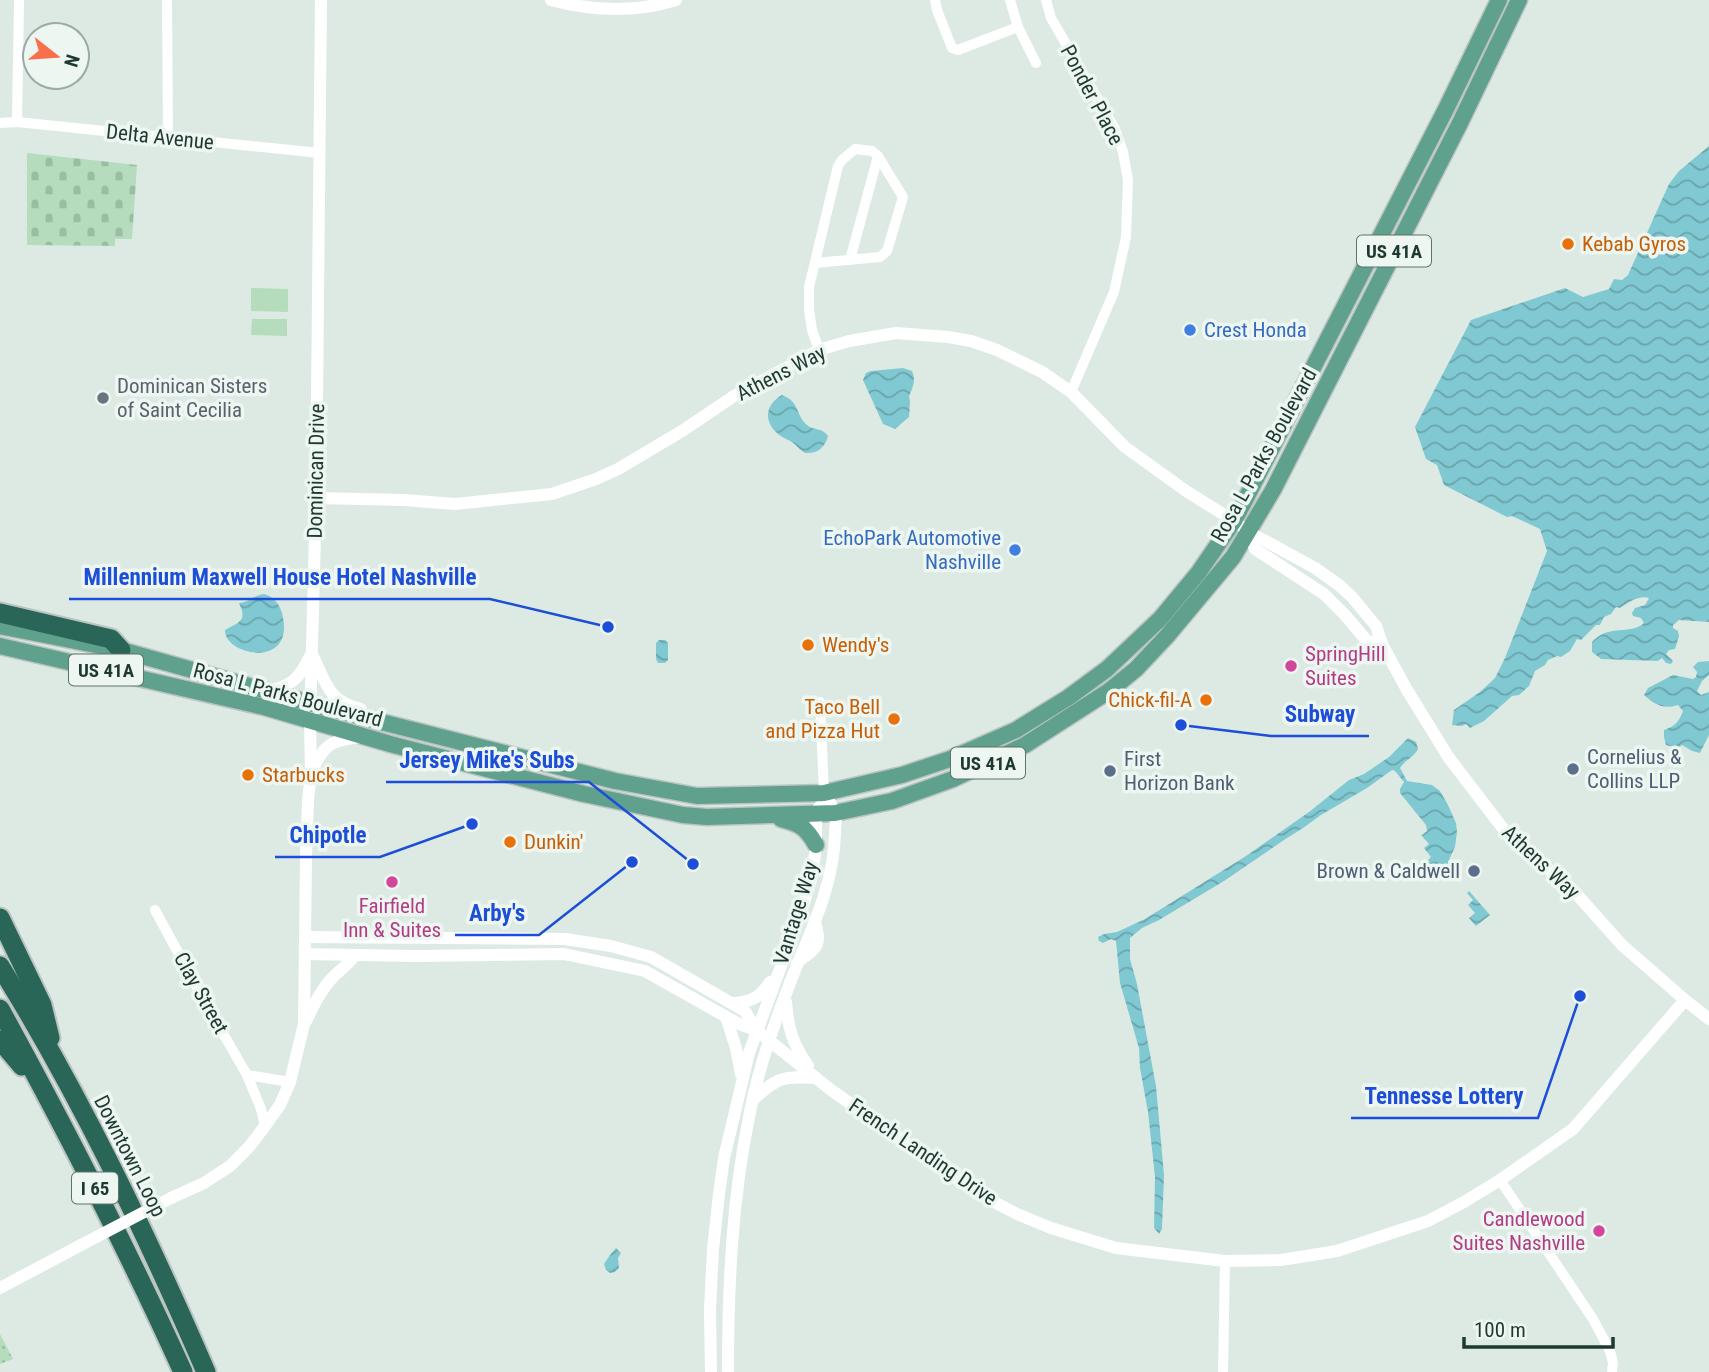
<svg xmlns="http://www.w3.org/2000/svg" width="1709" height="1372" font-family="'Roboto Condensed',sans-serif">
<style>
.cemetery{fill:url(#cemetery-stones)}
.park{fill:url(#park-dots)}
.pitch{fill:#b4dcbd}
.water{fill:url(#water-waves)}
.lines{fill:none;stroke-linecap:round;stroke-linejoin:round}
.primary-casing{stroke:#bcc4c1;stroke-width:19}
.motorway-casing{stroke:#bcc4c1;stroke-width:23}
.minor{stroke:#fff;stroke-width:10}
.tertiary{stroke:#fff;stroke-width:12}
.primary{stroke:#5fa18d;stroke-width:16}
.motorway{stroke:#296657;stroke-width:19}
.tertiary-bridge{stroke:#fff;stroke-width:12}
.food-dot{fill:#e8710a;stroke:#edf6f1;stroke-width:2.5}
.shop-dot{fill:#3f7fe0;stroke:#edf6f1;stroke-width:2.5}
.worship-dot{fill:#6b7280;stroke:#edf6f1;stroke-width:2.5}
.hotel-dot{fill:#d1479c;stroke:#edf6f1;stroke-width:2.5}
.service-dot{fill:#5c6f8a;stroke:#edf6f1;stroke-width:2.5}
.labels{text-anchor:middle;stroke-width:7;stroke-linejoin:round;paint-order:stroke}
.shield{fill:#edf6f1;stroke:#5c726b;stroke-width:2}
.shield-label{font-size:19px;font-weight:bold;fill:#1e3931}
.street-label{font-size:21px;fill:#1e3931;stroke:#edf6f1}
.food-label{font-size:21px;fill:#c56008;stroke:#edf6f1;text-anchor:start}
.shop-label{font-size:21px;fill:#366cbe;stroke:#edf6f1;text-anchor:start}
.worship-label{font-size:21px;fill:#5b616d;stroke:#edf6f1;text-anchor:start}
.hotel-label{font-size:21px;fill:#b23c85;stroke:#edf6f1;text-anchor:start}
.service-label{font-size:21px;fill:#4e5e75;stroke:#edf6f1;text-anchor:start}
.leader{fill:none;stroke:#1d4ed8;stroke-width:2.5}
.callout-dot{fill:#1d4ed8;stroke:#edf6f1;stroke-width:2.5}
.callout-label{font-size:23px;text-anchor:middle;font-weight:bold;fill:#1d4ed8;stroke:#edf6f1;stroke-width:7;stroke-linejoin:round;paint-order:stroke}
</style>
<defs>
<pattern id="cemetery-stones" width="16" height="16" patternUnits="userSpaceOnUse" patternTransform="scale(1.75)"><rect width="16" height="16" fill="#b4dcbd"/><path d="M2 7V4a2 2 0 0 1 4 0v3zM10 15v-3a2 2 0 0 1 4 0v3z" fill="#9abea3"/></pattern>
<pattern id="park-dots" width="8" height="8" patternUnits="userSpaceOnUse" patternTransform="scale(1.75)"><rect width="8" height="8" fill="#b4dcbd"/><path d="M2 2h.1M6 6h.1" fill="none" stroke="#9abea3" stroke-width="1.8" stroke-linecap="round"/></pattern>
<pattern id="water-waves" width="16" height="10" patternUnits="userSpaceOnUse" patternTransform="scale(1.75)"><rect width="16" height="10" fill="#81c9d2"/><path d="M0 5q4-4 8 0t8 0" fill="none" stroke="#69a4ab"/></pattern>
</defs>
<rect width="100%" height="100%" fill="#ddeae3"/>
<polygon class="cemetery" points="27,153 137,165 132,239 115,239 115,246 27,245"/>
<polygon class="park" points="0,1334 13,1359 0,1364"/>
<g class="pitch">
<polygon points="251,288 288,289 288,312 251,311"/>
<polygon points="252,319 287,319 287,336 251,335"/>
</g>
<g class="water">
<path d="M1709,146V622L1679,620L1673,625V628L1678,631L1679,636L1675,649L1669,650L1666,654L1673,661L1671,664L1666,663L1662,658L1658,661L1601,659L1592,652V642C1610,623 1629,636 1644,623L1641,618L1633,616L1632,613L1635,608L1645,605L1649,598C1639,595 1629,602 1620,608L1616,607L1611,614L1604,617L1600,625H1596L1581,640L1577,639L1570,651L1561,657L1557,656L1548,660L1545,665L1535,671L1529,686L1519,695L1512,696L1484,721L1470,728L1466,724L1462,726L1452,725L1454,710L1480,692L1495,678L1505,658L1547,551L1540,529L1512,516L1507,517L1444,485L1437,465L1426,459L1415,427L1471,320L1565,288L1583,297L1609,289L1614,279L1622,280L1628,275L1669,184L1679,171Z"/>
<path d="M903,368L912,371C916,380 913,388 909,396L910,401L909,417L895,429L883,424L863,380L866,373L871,371Z"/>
<path d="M782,395C798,401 795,410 804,422C812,432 821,426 828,436C825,448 817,454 805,453C800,450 796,445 792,442C787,439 781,437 777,433C763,420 766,404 782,395Z"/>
<path d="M264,594C274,597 279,603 282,613C297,670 224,656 225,630C238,622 248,622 239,603C248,603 254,595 264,594Z"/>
<polygon points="659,640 665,640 668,643 668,660 665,663 658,663 656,659 656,643"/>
<path d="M1709,661V675L1702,681L1697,691L1701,695L1709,692V735L1700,753L1692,751L1682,745L1678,748L1666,745L1664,737V730C1675,726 1679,722 1683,711L1678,705C1663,710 1654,704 1644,695L1648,688L1673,675L1693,679L1696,677L1697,672L1693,667L1698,662Z"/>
<path d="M1408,738L1416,742L1418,749C1414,757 1405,760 1400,768L1407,781L1432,785L1440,791L1448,805L1456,823L1457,832L1455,847L1448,862L1450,873L1442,880L1426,862L1431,857L1424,848L1429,844L1421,835H1422L1427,831L1426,825L1400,793V789L1404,782L1395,771L1392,770L1367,788L1321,815L1303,828L1284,840L1224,881L1159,920L1142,928L1130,938V959L1137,984L1156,1086L1164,1175L1162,1229L1159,1234L1154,1228L1155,1177L1148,1112L1140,1068L1139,1048L1120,983L1116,941L1111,939L1103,943L1099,941L1098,937L1104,934L1117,932L1145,919L1246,856L1309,812L1349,780L1364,774L1389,757Z"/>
<polygon points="1469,891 1490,915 1476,926 1469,918 1475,913 1468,905 1473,900 1467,893"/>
<polygon points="616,1248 621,1253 618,1258 619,1268 615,1272 610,1273 606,1270 604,1264 610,1255"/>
</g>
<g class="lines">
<g class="primary-casing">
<g id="primary">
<polyline points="0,626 121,650 334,710 615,781 697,796 824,793 902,775 950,759 1016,730 1069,697 1107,669 1160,619 1199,572 1234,521 1244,502 1446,109 1499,0"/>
<polyline points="0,646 264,707 390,744 584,794 683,815 707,817 835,813 892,801 953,779 1025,745 1109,691 1136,669 1167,636 1233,557 1273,490 1460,123 1519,0"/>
<path d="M781,819C800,824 806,827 816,845"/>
</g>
</g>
<g class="motorway-casing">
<g id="motorway">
<polyline points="0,613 111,639 121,650"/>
<polyline points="0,918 42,1005 50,1038"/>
<path d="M0,966C80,1095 146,1233 206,1372"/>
<path d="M0,1009C65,1128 127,1248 183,1372"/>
<polyline points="0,1040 22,1066"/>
</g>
</g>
<g class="minor">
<polyline points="167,0 168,138"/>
<polyline points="935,0 937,10 952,48 958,50 1018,27 1036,63"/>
<polyline points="1010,0 1018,27"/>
<polyline points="1046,0 1051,18 1115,129 1123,152 1128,180 1126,237 1114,292 1071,392"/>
<polyline points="17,122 19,0"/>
<polyline points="0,123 17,122 320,153"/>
<polyline points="850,260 878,156"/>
<polyline points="815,263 880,257 887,251 903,197 878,156 872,151 855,149 842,160 838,166 809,287 809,310 812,330 819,350"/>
<polyline points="820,702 824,793"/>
<polyline points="155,910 206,1004 247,1075 261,1109 265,1126"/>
<polyline points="247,1075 290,1082"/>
<polyline points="1500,1180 1593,1319 1610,1351 1613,1363 1612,1372"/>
<polyline points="1223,1372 1225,1261"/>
</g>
<g class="tertiary">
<path d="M551,0C592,11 635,13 676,0"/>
<polyline points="316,498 404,500 455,504 552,494 596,479 618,469 682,431 734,396 819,350 849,341 896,333 948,337 971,341 997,350 1042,372 1071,392 1125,447 1186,491 1234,521 1249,532 1315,568 1339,585 1352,597 1376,626 1382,644 1407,690 1449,758 1508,835 1572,889 1622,945 1685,1000 1709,1019"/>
<polyline points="1249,532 1255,549 1324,594 1345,615 1367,641 1382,644"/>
<path d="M313,656C327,685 328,701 361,709"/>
<path d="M267,691C292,686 299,679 310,656"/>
<path d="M312,770C326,743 330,741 360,737"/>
<polyline points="305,937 565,939 611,946 651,957 745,1011 756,1030 831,1090 977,1193 1017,1214 1051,1228 1116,1248 1225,1261 1281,1260 1337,1251 1428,1221 1464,1202 1500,1180 1573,1129 1685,1000"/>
<polyline points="305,954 415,956 564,954 645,971 739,1024 756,1030"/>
<path d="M800,960C819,947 821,944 815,922"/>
<path d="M786,1002C788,1029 793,1044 808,1066"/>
<path d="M734,1003C752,1002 760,997 770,982"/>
<polyline points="726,1017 736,1048 741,1074"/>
<path d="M306,1021C314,1005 321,989 334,976C341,969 349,964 355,955"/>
<path d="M754,1099C777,1077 784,1076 816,1078"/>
<polyline points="171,1198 204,1183 230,1166 249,1147 265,1126 280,1105 290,1082 304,1024 306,856 308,800 311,773 310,721 316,498 321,0"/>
<polyline points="0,1288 81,1245"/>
<polyline points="711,1372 710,1310 713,1249 719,1194 724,1158 749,1053 801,912 811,880 816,848 816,814 819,807"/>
<path d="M728,1372C728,1285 732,1198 750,1112C759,1065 776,1019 793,975C812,928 834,884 835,833C835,826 837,818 835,812C832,805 827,799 824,793"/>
</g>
<use href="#primary" class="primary"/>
<use href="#motorway" class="motorway"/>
<polyline class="tertiary-bridge" points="81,1245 171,1198"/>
</g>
<g class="food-dot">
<circle cx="1568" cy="244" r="7"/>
<circle cx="808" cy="645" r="7"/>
<circle cx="1206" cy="700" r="7"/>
<circle cx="894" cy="719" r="7"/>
<circle cx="248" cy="775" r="7"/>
<circle cx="510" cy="842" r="7"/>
</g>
<g class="shop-dot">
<circle cx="1190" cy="330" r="7"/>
<circle cx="1015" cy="550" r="7"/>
</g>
<circle class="worship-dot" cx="103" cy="398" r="7"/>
<g class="hotel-dot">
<circle cx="1291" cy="666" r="7"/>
<circle cx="392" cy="882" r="7"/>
<circle cx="1599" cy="1231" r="7"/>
</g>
<g class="service-dot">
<circle cx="1573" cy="769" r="7"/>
<circle cx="1110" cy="771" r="7"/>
<circle cx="1474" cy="871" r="7"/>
</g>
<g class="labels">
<g class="shield">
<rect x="1357" y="235.5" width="74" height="31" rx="5"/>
<rect x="69" y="654.5" width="74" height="31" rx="5"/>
<rect x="951" y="747.5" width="74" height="31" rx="5"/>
<rect x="72" y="1172.5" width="46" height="31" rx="5"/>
</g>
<g class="shield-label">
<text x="1394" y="258">US 41A</text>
<text x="106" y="677">US 41A</text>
<text x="988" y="770">US 41A</text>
<text x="95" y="1195">I 65</text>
</g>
<g class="street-label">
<text transform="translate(1092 95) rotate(62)" y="7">Ponder Place</text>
<text transform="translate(160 137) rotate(6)" y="7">Delta Avenue</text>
<text transform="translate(781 373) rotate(-27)" y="7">Athens Way</text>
<text transform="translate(1264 455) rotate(-61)" y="7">Rosa L Parks Boulevard</text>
<text transform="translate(316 471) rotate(-89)" y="7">Dominican Drive</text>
<text transform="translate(288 695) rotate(15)" y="7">Rosa L Parks Boulevard</text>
<text transform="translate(1541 862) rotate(43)" y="7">Athens Way</text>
<text transform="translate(796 913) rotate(-73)" y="7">Vantage Way</text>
<text transform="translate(201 993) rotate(61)" y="7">Clay Street</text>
<text transform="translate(923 1152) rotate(34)" y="7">French Landing Drive</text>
<text transform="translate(130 1156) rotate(63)" y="7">Downtown Loop</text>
</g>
<g class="food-label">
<text x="1582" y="251">Kebab Gyros</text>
<text x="822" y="652">Wendy's</text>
<text x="1192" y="707" text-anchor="end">Chick-fil-A</text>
<text x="880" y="714" text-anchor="end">Taco Bell<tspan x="880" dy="24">and Pizza Hut</tspan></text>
<text x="262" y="782">Starbucks</text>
<text x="524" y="849">Dunkin'</text>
</g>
<g class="shop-label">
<text x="1204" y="337">Crest Honda</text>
<text x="1001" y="545" text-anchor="end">EchoPark Automotive<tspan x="1001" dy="24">Nashville</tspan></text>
</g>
<g class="worship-label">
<text x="117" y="393">Dominican Sisters<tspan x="117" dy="24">of Saint Cecilia</tspan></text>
</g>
<g class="hotel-label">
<text x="1305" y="661">SpringHill<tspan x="1305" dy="24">Suites</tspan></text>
<text x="392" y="913" text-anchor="middle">Fairfield<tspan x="392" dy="24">Inn &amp; Suites</tspan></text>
<text x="1585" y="1226" text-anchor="end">Candlewood<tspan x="1585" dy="24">Suites Nashville</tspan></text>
</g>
<g class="service-label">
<text x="1587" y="764">Cornelius &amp;<tspan x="1587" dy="24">Collins LLP</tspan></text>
<text x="1124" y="766">First<tspan x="1124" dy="24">Horizon Bank</tspan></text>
<text x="1460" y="878" text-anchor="end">Brown &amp; Caldwell</text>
</g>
</g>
<path class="leader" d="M608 627L490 599H69M1181 725L1271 736H1369M693 864L589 782H386M472 824L380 857H275M632 862L539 935H455M1580 996L1538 1118H1351"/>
<g class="callout-dot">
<circle cx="608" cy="627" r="7"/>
<circle cx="1181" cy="725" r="7"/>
<circle cx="693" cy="864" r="7"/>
<circle cx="472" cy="824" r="7"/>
<circle cx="632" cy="862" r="7"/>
<circle cx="1580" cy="996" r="7"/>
</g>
<g class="callout-label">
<text x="280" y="585">Millennium Maxwell House Hotel Nashville</text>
<text x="1320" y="722">Subway</text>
<text x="487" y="768">Jersey Mike's Subs</text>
<text x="328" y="843">Chipotle</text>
<text x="497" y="921">Arby's</text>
<text x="1444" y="1104">Tennesse Lottery</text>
</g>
<g transform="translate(56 56) rotate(107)"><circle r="33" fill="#edf6f1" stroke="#9aaaa4" stroke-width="2"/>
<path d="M0-5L12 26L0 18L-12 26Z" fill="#f86f4c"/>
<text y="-10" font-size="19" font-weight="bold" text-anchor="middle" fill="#1e3931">N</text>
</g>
<path d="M1464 1337v10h149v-10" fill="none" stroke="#1e3931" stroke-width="3.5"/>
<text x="1474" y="1337" font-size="21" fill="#1e3931" stroke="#edf6f1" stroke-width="5" paint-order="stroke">100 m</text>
</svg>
